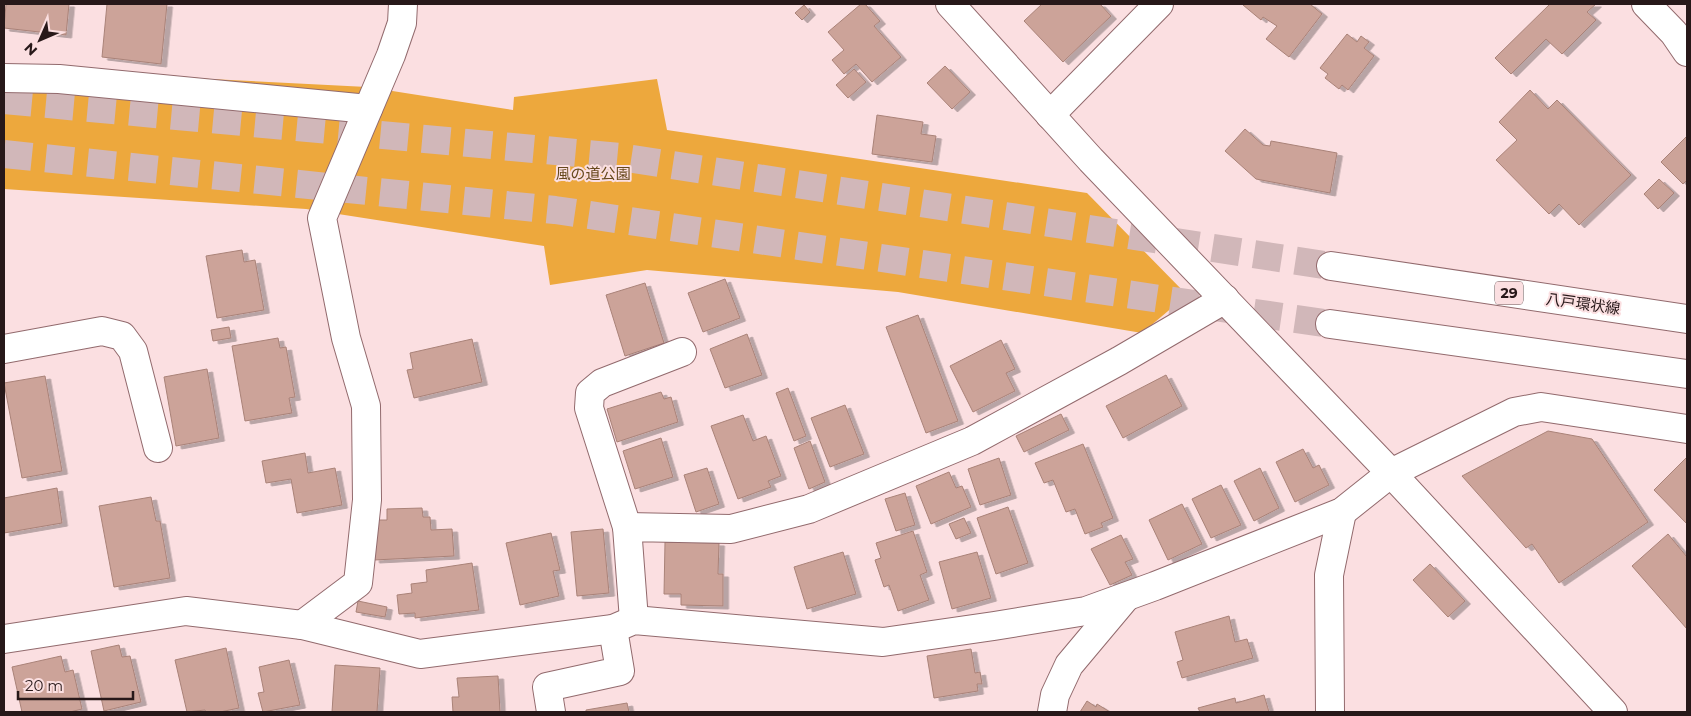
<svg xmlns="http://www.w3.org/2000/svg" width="1691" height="716" font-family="Montserrat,'Noto Sans JP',sans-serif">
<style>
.green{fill:#eda83d}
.building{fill:#cca399;stroke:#a98278;filter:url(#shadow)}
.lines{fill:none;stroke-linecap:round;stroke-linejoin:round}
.major-tunnel{stroke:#d1b7b9;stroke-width:28;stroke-dasharray:28 14;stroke-linecap:butt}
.minor-casing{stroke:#926a6d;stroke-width:30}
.major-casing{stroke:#926a6d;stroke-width:30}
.minor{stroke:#fff;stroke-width:28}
.major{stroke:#fff;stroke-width:28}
.labels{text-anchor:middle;stroke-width:4;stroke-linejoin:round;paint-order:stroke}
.shield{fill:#fbdfe1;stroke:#675455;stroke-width:1}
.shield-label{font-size:14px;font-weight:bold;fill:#271819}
.park-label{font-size:15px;fill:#66481c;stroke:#fbdfe1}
.street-label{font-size:15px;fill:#271819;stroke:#fbdfe1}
</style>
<defs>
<filter id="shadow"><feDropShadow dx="5.5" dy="3" stdDeviation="0" flood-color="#0004"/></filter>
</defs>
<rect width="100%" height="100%" fill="#fbdfe1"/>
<polygon class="green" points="4,65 79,67 210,79 367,87 513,110 514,97 657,79 667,130 1087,193 1187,295 1142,333 898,292 647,270 550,285 544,246 306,209 4,189"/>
<g class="building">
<polygon points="6,4 69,4 66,35 4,28"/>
<polygon points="107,4 167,4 161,64 102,57"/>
<polygon points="861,4 865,4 880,21 874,26 901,57 872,82 856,64 844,74 832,60 844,50 828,32"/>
<polygon points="1042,4 1100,4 1111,16 1063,62 1024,21"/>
<polygon points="1244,4 1310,4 1322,14 1289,57 1266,39 1277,26 1263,17 1261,20 1243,5"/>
<polygon points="1550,4 1596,4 1587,12 1596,20 1562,54 1546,39 1511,74 1495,58"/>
<polygon points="804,5 810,12 802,20 795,13"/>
<polygon points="1347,34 1357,42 1361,36 1369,42 1364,48 1374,56 1348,90 1342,85 1339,89 1325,78 1328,74 1320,68"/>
<polygon points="945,66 970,92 952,109 927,83"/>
<polygon points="854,69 866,82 848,98 836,85"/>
<polygon points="1530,90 1548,109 1557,100 1631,175 1579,225 1559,204 1549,214 1496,160 1517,140 1499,122"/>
<polygon points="877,115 923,122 921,134 936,136 932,162 872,154"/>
<polygon points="1245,129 1263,145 1270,146 1271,141 1337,153 1330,193 1256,179 1225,151"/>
<polygon points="1687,136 1687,180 1683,184 1661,162"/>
<polygon points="1659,179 1674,193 1658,209 1644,194"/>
<polygon points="242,250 244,262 255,260 264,310 217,318 206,256"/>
<polygon points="725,279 740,318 703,332 688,293"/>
<polygon points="645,283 664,343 625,356 606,295"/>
<polygon points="918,315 958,421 926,433 886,327"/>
<polygon points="229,327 231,338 213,341 211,330"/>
<polygon points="747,334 762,375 725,388 710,349"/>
<polygon points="278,338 280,348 286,347 295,397 289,398 292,413 245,421 232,346"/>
<polygon points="472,339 482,382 414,398 407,370 413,369 410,353"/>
<polygon points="1001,340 1015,369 1006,373 1015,391 973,412 950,366"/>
<polygon points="207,369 219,438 176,446 164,377"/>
<polygon points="1166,375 1182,406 1123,438 1106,406"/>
<polygon points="45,376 62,471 22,478 4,383"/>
<polygon points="788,388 806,436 794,441 776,393"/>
<polygon points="661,392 664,399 671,397 678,422 617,442 607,409"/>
<polygon points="845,405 864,454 830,467 811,418"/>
<polygon points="1061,414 1069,430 1024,452 1016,436"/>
<polygon points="743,415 753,441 766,436 781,476 768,481 771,487 738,499 711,426"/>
<polygon points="1548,431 1592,439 1648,522 1559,583 1532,544 1526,548 1462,476"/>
<polygon points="661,438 673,477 635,489 623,451"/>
<polygon points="810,441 825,482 809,489 794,448"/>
<polygon points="1083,444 1113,518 1101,523 1103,527 1085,534 1075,509 1066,512 1053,480 1044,483 1035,463"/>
<polygon points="1303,449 1313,468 1319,465 1329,485 1295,502 1276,462"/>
<polygon points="305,453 308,473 335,468 342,505 297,513 291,479 266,483 262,461"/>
<polygon points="1687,457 1687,524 1654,490"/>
<polygon points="999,458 1011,495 980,505 968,469"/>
<polygon points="707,468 719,504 696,512 684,475"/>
<polygon points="1260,468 1279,508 1254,521 1234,481"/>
<polygon points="949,472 956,488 962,486 971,507 931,524 916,486"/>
<polygon points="1221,485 1241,525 1211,538 1192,499"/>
<polygon points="57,488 62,523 4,533 4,498"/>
<polygon points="905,493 915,525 896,531 885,499"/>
<polygon points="151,497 156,521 160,521 170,578 114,587 99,506"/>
<polygon points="1182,504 1202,544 1168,560 1149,520"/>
<polygon points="1008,507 1028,563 996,574 977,518"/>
<polygon points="422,508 423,517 430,517 431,530 452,529 454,556 374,560 372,520 387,520 387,509"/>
<polygon points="964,518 971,533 956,539 949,524"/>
<polygon points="603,529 609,593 577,596 571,532"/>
<polygon points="913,531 927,572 920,575 929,600 898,611 889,585 884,587 875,560 881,558 876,543"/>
<polygon points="551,533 560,570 553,571 559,596 520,605 506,543"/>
<polygon points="1668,534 1687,557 1687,629 1632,566"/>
<polygon points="1121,535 1133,559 1125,562 1132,575 1110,585 1091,549"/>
<polygon points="665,542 719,543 718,574 723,574 723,606 681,605 681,594 664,594"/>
<polygon points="843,552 856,594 807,609 794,567"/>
<polygon points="977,552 991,598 952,609 939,562"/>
<polygon points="472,563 479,610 415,618 415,613 399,614 397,595 412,593 411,584 427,582 426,570"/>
<polygon points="1430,564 1465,601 1448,617 1413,580"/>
<polygon points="358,601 387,607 385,617 356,612"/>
<polygon points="1229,616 1235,642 1247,639 1253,658 1182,678 1177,662 1183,660 1175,632"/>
<polygon points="119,645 122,657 130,656 141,702 104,711 91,651"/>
<polygon points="226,648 239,708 220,712 206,712 205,710 187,712 175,660"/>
<polygon points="971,649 975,673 980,672 982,684 977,684 978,691 934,698 927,656"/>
<polygon points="61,656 65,672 73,670 82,709 70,712 22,712 12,667"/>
<polygon points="289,660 300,705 263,712 258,693 264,692 259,667"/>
<polygon points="335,665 380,668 377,712 332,712"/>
<polygon points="498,676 500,712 453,712 452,697 459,697 457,678"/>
<polygon points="1264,695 1269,712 1200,712 1198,708 1235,698 1236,703"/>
<polygon points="1087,701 1096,707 1097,704 1110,712 1080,712"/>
<polygon points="627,703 629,712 586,712 586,710"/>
</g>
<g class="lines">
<g class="major-tunnel">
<polyline points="4,100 620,157 1331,266"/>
<polyline points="4,154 555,210 1330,324"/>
</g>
<g class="minor-casing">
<g id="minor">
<polyline points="950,4 1091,160 1391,473 1613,712"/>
<polyline points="1646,4 1674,33 1687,52"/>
<polyline points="4,78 59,79 368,109"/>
<polyline points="1050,115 1159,4"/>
<polyline points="4,349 102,331 122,336 133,351 158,448"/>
<polyline points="627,527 589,408 590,393 602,383 682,352"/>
<polyline points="634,620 627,527 731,529 809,509 972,441 1119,361 1225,299"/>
<polyline points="302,625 358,583 367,500 366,406 346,338 322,218 391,55 402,23 403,4"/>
<polyline points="4,639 186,611 302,625 420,654 613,629 634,620 883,642 994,626 1086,611 1155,586 1342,512 1391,473 1514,412 1541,407 1687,429"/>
<polyline points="551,712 547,687 620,671 613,629"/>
<polyline points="1052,712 1055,695 1069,665 1126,597"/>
<polyline points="1330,712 1329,575 1342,512"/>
</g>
</g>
<g class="major-casing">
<g id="major">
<polyline points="1331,266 1687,319"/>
<polyline points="1330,324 1687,374"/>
</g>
</g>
<use href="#minor" class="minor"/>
<use href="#major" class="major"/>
</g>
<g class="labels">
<rect class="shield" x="1495" y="281.5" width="28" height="23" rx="4"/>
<g class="shield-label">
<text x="1509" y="298">29</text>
</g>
<g class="park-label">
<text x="593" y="179">風の道公園</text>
</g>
<g class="street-label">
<text transform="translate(1583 304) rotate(8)" y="5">八戸環状線</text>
</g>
</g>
<rect width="1691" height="716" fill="none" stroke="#271819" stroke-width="10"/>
<g transform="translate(40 40) rotate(225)" stroke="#fbdfe1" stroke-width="4" paint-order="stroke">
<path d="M0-4L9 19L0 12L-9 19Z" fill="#271819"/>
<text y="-8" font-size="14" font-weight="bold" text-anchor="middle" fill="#271819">N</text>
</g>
<path d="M18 691v8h115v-8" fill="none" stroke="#271819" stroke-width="2.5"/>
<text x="25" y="691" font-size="15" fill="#271819" stroke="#fbdfe1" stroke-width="4" paint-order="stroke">20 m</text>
</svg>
